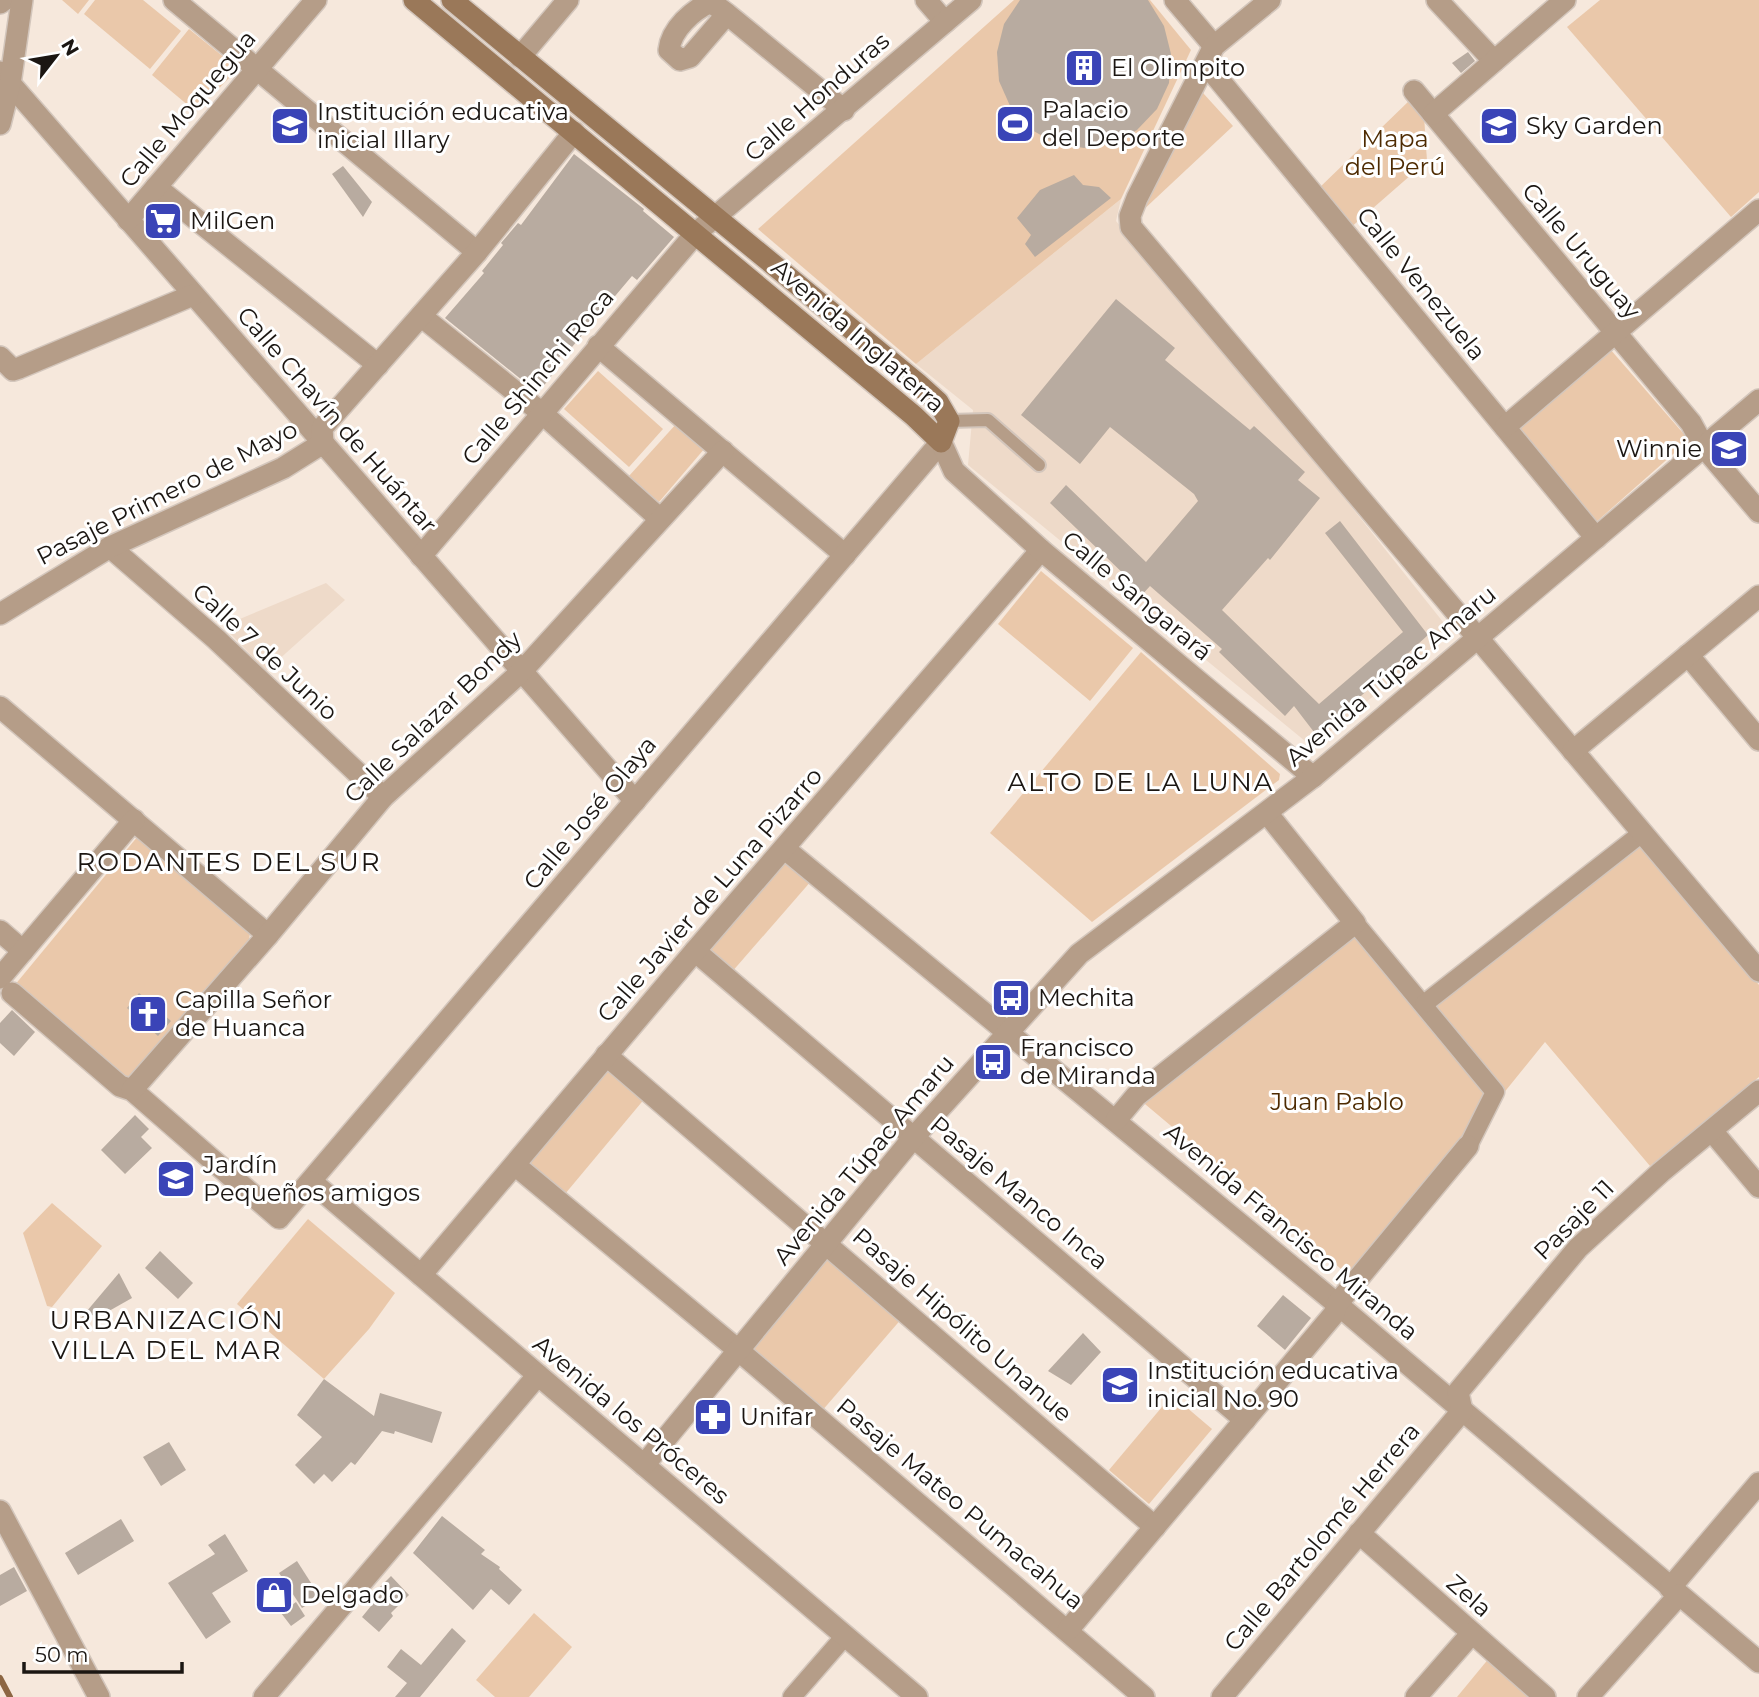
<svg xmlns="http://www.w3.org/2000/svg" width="1759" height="1697" font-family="Montserrat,sans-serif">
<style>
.built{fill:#eedac9}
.green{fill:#eac8aa}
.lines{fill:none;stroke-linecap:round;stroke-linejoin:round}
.stream{stroke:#8c6643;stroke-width:6}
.building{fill:#b8aba0}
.service-casing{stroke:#d3c6bc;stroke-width:16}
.pedestrian-casing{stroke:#d3c6bc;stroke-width:21}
.minor-casing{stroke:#d3c6bc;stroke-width:24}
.tertiary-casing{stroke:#d3c6bc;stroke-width:24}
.secondary-casing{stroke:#d3c6bc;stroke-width:24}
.service{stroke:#b59d88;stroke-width:12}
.pedestrian{stroke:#b59d88;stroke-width:18}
.minor{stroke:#b59d88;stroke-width:21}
.tertiary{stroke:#b59d88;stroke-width:21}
.secondary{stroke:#9a7859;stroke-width:21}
.labels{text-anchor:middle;stroke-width:6;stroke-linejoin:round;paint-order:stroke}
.poi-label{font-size:24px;fill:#1b1612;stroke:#fff;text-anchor:start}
.street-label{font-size:24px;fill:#1b1612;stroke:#fff}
.park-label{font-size:24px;fill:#4e2b02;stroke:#fff}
.neighbourhood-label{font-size:26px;letter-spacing:2px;fill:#1b1612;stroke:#fff}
</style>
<rect width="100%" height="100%" fill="#f6e8dc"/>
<g class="built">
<polygon points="1121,199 1116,221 1279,416 1451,632 1319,741 1305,741 968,465 973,410 916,364"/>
<polygon points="326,583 345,600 266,671 223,626"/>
</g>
<g class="green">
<polygon points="62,0 89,0 78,14"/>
<polygon points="95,0 143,0 181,31 150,69 84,14"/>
<polygon points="1014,0 1150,0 1191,50 1121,199 916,364 758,229"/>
<polygon points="1600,0 1759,0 1759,192 1731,217 1567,27"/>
<polygon points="189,29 231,63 231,76 196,112 152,75"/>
<polygon points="1203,93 1233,126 1140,213 1147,196"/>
<polygon points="1410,100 1424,116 1427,161 1349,229 1316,191"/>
<polygon points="1610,349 1689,440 1595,523 1516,430"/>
<polygon points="598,371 663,429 629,467 564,409"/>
<polygon points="677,423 705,448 659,502 629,476"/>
<polygon points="1041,571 1133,648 1090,701 998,624"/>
<polygon points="1141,652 1280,774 1279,780 1092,922 990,833"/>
<polygon points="138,836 250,932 249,941 126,1081 14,986"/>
<polygon points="1639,841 1759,985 1759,1077 1650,1166 1545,1042 1353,1279 1139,1099 1359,926 1426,1008"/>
<polygon points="786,857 812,880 731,973 705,951"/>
<polygon points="609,1067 646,1097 565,1194 529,1163"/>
<polygon points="52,1203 102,1246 52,1307 47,1306 23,1233"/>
<polygon points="308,1219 395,1293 369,1329 324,1379 237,1304"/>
<polygon points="831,1255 903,1317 821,1412 749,1350"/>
<polygon points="1172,1395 1212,1429 1149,1504 1109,1470"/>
<polygon points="534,1613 572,1647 529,1697 495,1697 476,1680"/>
<polygon points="1490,1657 1536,1697 1457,1697"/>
</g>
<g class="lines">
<polyline class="stream" points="0,1678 10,1697"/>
</g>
<g class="building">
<polygon points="1020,0 1148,0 1164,26 1171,54 1169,83 1157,109 1137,130 1112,144 1084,148 1055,143 1030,129 1011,108 999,81 997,52 1004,24"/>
<polygon points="1468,52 1475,61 1461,73 1452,63"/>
<polygon points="574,154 644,209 643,211 674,237 637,280 632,276 572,347 569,345 549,370 553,374 538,393 445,318 484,273 482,271 503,245 501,243 518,223 521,225"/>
<polygon points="343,166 372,202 363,217 332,174"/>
<polygon points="1074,175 1083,185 1099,187 1111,198 1035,257 1025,244 1031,235 1017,218 1040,190"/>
<polygon points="1116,299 1175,348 1165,360 1250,430 1254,426 1305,472 1298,480 1320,498 1270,560 1268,558 1222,610 1319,704 1403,632 1325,533 1340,521 1428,635 1317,736 1294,706 1285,716 1219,652 1222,649 1150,586 1141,596 1127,583 1130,580 1050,503 1066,485 1146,562 1198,501 1194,494 1110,427 1080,464 1021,415"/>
<polygon points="139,993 171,1021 158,1036 127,1008"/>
<polygon points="12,1010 35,1032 14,1056 0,1043 0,1023"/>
<polygon points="135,1115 149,1129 141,1137 152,1148 125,1174 101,1150"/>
<polygon points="160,1251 193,1283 178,1299 145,1268"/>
<polygon points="119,1273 132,1298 109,1311 81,1318"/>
<polygon points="1283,1295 1311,1318 1285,1350 1257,1326"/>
<polygon points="1083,1333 1101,1352 1071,1385 1048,1371"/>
<polygon points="324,1379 374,1416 380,1393 442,1412 432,1443 395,1431 394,1434 382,1431 355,1465 351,1462 332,1482 324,1474 314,1484 295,1465 322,1437 297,1415"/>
<polygon points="169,1442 186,1470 161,1486 143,1457"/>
<polygon points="442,1516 485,1550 481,1554 500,1567 499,1569 522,1590 509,1605 491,1589 473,1610 413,1553"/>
<polygon points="121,1519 134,1541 78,1575 65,1553"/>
<polygon points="225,1534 248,1571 212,1593 231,1622 206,1639 168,1583 215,1554 208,1545"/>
<polygon points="297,1561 320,1597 302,1608 279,1573"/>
<polygon points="14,1567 27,1591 0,1606 0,1575"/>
<polygon points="391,1576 409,1595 391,1613 393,1616 379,1632 362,1617 380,1595 376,1591"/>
<polygon points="296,1602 305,1616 291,1626 281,1613"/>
<polygon points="452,1628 466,1641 420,1697 395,1697 407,1683 387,1667 401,1649 421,1665"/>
</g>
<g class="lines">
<g class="service-casing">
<polyline id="service" points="949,421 988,420 1039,465"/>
</g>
<g class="pedestrian-casing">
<g id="pedestrian">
<polyline points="1355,923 1495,1092 1468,1146"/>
<polyline points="1424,1004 1642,833"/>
<polyline points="792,1697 845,1636"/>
</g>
</g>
<g class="minor-casing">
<g id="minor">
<polyline points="174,0 477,252"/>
<polyline points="926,0 945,22"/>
<polyline points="1175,0 1214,46"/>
<polyline points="1270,0 1214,46 1137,198 1130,216 1131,227 1759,971"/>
<polyline points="1437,0 1494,61"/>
<polyline points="0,3 4,0"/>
<path d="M727,14L690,57L680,60L669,50C671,29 693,10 711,2L727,14L844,110"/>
<polyline points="520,57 568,0"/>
<polyline points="1206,64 1596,538"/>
<polyline points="0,72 635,801"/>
<polyline points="1414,91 1691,423 1704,447 1759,512"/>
<polyline points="1433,114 1565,0"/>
<polyline points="0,124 10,84 22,0"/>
<polyline points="156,187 378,365"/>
<polyline points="128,220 316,0"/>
<polyline points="421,316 543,414 659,518"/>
<polyline points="598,346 845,555"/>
<polyline points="0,357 13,370 19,368 193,295"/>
<polyline points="1505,427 1759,210"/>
<polyline points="110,547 216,639 383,797"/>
<polyline points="421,556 696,233 971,0"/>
<polyline points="0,614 110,547 283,468 323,443 322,428 477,252 574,132"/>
<polyline points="1688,655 1759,740"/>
<polyline points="0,707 268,935"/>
<polyline points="1573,751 1759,596"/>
<polyline points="785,849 1337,1304 1759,1662"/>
<polyline points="0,931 23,951"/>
<polyline points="695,951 1245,1420"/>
<polyline points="0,978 134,820"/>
<polyline points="12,993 120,1086 132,1090 279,1218 941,442"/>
<polyline points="606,1055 1155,1527"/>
<polyline points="132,1090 268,935 383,797 522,671 723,451"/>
<polyline points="1116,1120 1136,1096 1355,923 1267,813"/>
<polyline points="1712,1131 1759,1187"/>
<polyline points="515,1165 738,1350 1144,1697"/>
<polyline points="312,1182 538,1375"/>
<polyline points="421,1275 695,951 1041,550"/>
<polyline points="644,1465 917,1697"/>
<polyline points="0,1511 99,1697"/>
<polyline points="1359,1533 1545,1697"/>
<polyline points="1670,1588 1759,1483"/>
<polyline points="1068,1630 1334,1314 1337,1304 1468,1146"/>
<polyline points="1222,1697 1462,1411 1458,1392 1578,1248 1661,1172 1759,1091"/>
<polyline points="1416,1697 1472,1633"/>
<polyline points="1588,1697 1679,1595"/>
</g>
</g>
<g class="tertiary-casing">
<g id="tertiary">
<polyline points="941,442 954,471 1041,550 1313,777"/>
<polyline points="264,1697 538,1375 644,1465 913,1138 1079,954 1313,777 1759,400"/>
</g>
</g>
<g class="secondary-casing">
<polyline id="secondary" points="414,0 914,416 941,442 949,421 938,402 917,383 452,0"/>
</g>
<use href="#service" class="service"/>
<use href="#pedestrian" class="pedestrian"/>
<use href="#minor" class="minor"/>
<use href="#tertiary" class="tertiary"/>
<use href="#secondary" class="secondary"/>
</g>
<defs>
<g id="building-square" transform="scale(2.0125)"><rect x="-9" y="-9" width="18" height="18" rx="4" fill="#3a44b7" stroke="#fff"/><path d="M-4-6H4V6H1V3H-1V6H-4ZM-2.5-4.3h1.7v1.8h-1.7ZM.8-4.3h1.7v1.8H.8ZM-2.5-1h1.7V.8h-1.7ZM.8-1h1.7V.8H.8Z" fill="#fff"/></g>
<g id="stadium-square" transform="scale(2.0125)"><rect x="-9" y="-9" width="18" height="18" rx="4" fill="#3a44b7" stroke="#fff"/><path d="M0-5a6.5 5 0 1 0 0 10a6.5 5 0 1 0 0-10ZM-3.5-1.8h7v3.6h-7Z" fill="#fff"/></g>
<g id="school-square" transform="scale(2.0125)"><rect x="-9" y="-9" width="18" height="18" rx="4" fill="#3a44b7" stroke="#fff"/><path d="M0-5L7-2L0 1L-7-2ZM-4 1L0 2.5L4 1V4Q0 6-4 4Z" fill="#fff"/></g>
<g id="supermarket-square" transform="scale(2.0125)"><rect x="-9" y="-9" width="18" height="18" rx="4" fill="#3a44b7" stroke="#fff"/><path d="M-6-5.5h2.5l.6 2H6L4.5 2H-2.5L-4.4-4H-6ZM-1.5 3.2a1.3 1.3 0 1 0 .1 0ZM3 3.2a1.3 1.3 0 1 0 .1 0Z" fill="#fff"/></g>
<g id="bus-square" transform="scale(2.0125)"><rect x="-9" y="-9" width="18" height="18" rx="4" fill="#3a44b7" stroke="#fff"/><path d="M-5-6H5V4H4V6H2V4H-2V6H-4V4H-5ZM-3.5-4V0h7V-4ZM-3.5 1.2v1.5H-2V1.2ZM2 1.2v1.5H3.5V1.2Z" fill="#fff"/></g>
<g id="church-square" transform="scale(2.0125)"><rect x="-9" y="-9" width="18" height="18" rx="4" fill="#3a44b7" stroke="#fff"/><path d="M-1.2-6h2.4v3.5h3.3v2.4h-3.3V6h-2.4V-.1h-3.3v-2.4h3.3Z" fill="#fff"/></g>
<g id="pharmacy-square" transform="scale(2.0125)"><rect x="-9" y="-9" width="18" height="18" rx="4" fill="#3a44b7" stroke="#fff"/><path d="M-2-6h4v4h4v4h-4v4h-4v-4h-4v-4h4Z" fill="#fff"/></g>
<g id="shop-square" transform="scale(2.0125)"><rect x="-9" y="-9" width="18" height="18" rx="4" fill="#3a44b7" stroke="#fff"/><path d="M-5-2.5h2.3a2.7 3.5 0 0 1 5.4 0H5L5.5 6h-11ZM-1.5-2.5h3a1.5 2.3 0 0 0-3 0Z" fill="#fff"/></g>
</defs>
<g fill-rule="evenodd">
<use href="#building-square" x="1084" y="68"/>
<use href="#stadium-square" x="1015" y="124"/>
<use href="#school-square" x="290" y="126"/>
<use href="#school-square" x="1499" y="126"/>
<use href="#supermarket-square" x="163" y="221"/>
<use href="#school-square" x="1729" y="449"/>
<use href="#bus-square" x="1011" y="998"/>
<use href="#church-square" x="148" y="1014"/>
<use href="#bus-square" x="993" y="1062"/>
<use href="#school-square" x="176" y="1179"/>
<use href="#school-square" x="1120" y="1385"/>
<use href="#pharmacy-square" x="713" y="1417"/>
<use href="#shop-square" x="274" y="1595"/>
</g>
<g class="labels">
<g class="poi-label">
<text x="1111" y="76">El Olimpito</text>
<text x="1042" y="118">Palacio<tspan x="1042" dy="28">del Deporte</tspan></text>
<text x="317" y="120">Institución educativa<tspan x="317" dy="28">inicial Illary</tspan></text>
<text x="1526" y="134">Sky Garden</text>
<text x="190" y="229">MilGen</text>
<text x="1702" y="457" text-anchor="end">Winnie</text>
<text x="1038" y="1006">Mechita</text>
<text x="175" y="1008">Capilla Señor<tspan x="175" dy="28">de Huanca</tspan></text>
<text x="1020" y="1056">Francisco<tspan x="1020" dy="28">de Miranda</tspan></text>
<text x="203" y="1173">Jardín<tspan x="203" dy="28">Pequeños amigos</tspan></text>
<text x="1147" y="1379">Institución educativa<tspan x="1147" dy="28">inicial No. 90</tspan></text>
<text x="740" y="1425">Unifar</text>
<text x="301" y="1603">Delgado</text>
</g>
<g class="street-label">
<text transform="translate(817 97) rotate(-41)" y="8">Calle Honduras</text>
<text transform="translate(188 109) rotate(-50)" y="8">Calle Moquegua</text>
<text transform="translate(1581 251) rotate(50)" y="8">Calle Uruguay</text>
<text transform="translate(1421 284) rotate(51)" y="8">Calle Venezuela</text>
<text transform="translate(858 336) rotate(41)" y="8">Avenida Inglaterra</text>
<text transform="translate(538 377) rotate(-50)" y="8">Calle Shinchi Roca</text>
<text transform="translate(337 420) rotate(49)" y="8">Calle Chavín de Huántar</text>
<text transform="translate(167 493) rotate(-27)" y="8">Pasaje Primero de Mayo</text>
<text transform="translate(1137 596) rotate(40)" y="8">Calle Sangarará</text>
<text transform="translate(265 652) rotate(43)" y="8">Calle 7 de Junio</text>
<text transform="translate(1391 676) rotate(-40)" y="8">Avenida Túpac Amaru</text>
<text transform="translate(433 717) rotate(-44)" y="8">Calle Salazar Bondy</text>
<text transform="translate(590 813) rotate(-50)" y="8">Calle José Olaya</text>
<text transform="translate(710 895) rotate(-49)" y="8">Calle Javier de Luna Pizarro</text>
<text transform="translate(864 1160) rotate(-50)" y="8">Avenida Túpac Amaru</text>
<text transform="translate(1019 1193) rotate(40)" y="8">Pasaje Manco Inca</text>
<text transform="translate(1574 1220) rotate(-45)" y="8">Pasaje 11</text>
<text transform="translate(1291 1232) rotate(40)" y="8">Avenida Francisco Miranda</text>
<text transform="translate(962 1325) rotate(41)" y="8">Pasaje Hipólito Unanue</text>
<text transform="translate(631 1420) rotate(40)" y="8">Avenida los Próceres</text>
<text transform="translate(960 1504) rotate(40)" y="8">Pasaje Mateo Pumacahua</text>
<text transform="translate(1322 1537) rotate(-50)" y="8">Calle Bartolomé Herrera</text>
<text transform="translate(1469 1596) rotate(41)" y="8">Zela</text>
</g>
<g class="park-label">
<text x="1395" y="147">Mapa<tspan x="1395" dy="28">del Perú</tspan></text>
<text x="1337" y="1110">Juan Pablo</text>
</g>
<g class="neighbourhood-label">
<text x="1141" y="791">ALTO DE LA LUNA</text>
<text x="229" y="871">RODANTES DEL SUR</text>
<text x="167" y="1329">URBANIZACIÓN<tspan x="167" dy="30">VILLA DEL MAR</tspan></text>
</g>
</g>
<g transform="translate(56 56) rotate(59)" stroke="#ffffff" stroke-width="5" paint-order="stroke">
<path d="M0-5L12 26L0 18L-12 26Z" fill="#1b1612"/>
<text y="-10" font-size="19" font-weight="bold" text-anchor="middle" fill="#1b1612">N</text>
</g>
<path d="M24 1662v10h158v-10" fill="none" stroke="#1b1612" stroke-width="3.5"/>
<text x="35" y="1662" font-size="21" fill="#1b1612" stroke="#ffffff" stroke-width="5" paint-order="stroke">50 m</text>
</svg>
